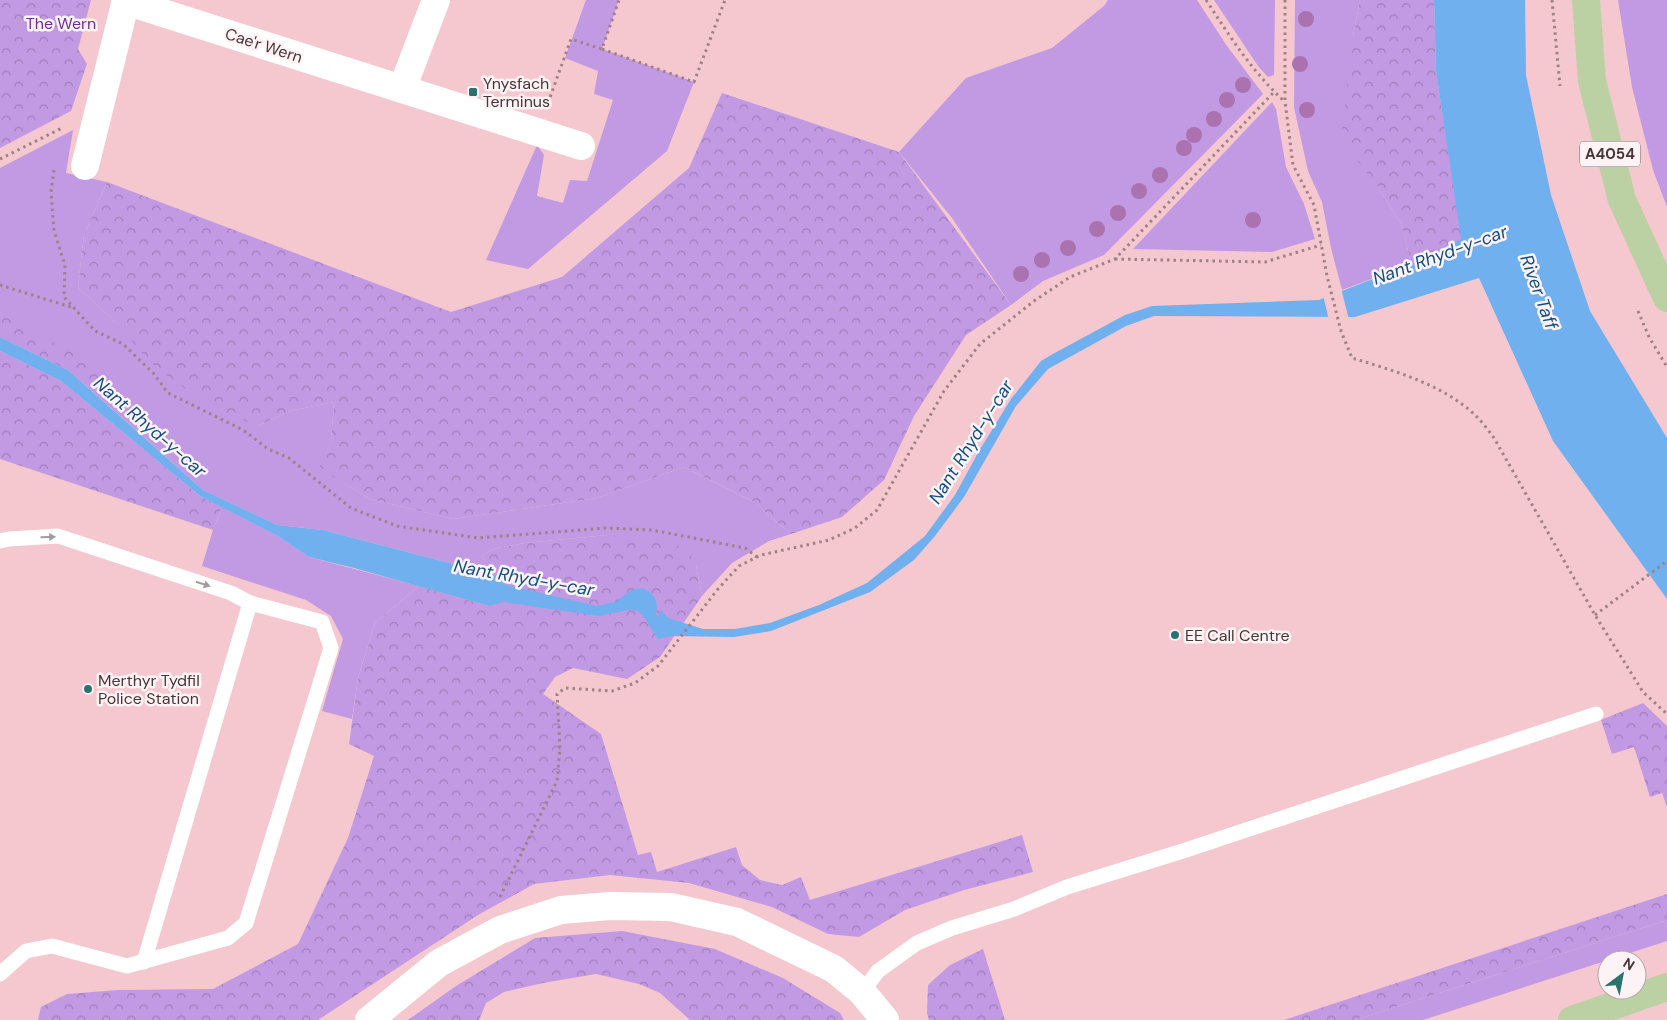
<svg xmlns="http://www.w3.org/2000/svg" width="1667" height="1020" font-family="'DM Sans',sans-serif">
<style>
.green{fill:#c299e3}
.forest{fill:url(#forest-crowns)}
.water{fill:#70b0ef}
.pier{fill:#f4c8ce}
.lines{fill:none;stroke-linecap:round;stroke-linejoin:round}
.path{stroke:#a08185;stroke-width:3;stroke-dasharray:2.5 4;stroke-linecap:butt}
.lane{stroke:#fff;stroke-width:15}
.street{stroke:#fff;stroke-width:28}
.primary{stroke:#bbd0a3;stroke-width:28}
.tree{fill:#ab72b0}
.oneway{fill:#a39a9c}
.poi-dot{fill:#29726e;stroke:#fdf3f4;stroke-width:2}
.labels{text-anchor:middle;stroke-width:5;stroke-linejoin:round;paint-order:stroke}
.shield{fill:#fdf3f4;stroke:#7e6f70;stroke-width:1}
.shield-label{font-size:15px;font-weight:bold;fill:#473638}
.park-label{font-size:16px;fill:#6f2c98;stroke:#fdf3f4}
.street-label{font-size:16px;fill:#473638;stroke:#fdf3f4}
.poi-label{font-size:16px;fill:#473638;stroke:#fdf3f4;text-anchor:start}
.water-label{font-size:18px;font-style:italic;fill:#134f82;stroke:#fdf3f4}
</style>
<defs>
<pattern id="forest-crowns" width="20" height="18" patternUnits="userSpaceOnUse" patternTransform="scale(1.25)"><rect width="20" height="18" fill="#c299e3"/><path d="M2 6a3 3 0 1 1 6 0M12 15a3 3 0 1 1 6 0" fill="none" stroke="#9f7eb9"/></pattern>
</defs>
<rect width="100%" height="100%" fill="#f4c8ce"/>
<g class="green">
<polygon points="586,0 619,0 602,49 694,82 667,151 528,269 486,260 537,145 544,155 537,196 563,203 570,180 587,181 613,100 594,94 598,71 565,58"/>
<polygon points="1108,0 1197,0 1227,46 1263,94 1104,255 1043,281 1011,305 952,218 899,152 966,78 1052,48 1104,6"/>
<polygon points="1214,0 1275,0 1274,75 1268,77 1258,66"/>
<polygon points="1295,0 1360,0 1353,36 1377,186 1402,225 1411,264 1342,290 1331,248 1322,202 1308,171 1294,107"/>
<polygon points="1618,0 1667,0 1667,207 1653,170 1632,87"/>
<polygon points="1272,102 1276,109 1286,167 1304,204 1315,239 1272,252 1133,249"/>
<polygon points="73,130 66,173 107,182 84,235 78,287 115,322 258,426 290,411 334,402 331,442 320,468 370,499 453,519 597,498 684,467 754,502 791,534 769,541 732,563 702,596 696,565 608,535 525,543 493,549 481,557 499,576 323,530 277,525 203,490 137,431 131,404 0,312 0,168"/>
<polygon points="222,507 276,535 309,557 419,586 375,623 358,678 352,719 322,711 343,639 331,616 306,600 202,566 213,530"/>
<polygon points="1667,920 1667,941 1423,1020 1355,1020"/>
</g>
<g class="forest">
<polygon points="0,0 91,0 78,49 87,64 71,111 0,148"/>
<polygon points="1360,0 1434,0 1436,71 1462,239 1411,264 1402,225 1377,186 1341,139 1353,36"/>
<polygon points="722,93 899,152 1011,305 966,335 914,416 884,480 842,517 791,534 754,502 684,467 597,498 453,519 370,499 319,468 331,442 334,402 290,411 258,426 210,407 152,364 115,322 78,287 84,235 107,182 451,312 562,277 689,168"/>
<polygon points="0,312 12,320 87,360 131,404 137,431 68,370 0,337"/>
<polygon points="0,351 61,381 200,496 222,507 213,530 0,459"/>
<polygon points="608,535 659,540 687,549 696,565 702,596 660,657 627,679 573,668 555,677 543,694 601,734 638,855 651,852 657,872 736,847 742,865 760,880 782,885 801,877 810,900 1022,835 1033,872 964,890 905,910 859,937 828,934 772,907 689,883 610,875 534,884 478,915 318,1020 38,1020 41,1007 67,994 118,990 213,989 298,944 348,838 374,756 349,744 358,678 375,623 419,586 489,606 506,585 481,557 493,549 525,543"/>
<polygon points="1643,703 1667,726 1667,807 1662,793 1650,797 1634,747 1612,754 1601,720"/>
<polygon points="1667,894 1667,920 1355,1020 1284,1020"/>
<polygon points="622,931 715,949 783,978 840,1013 844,1020 690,1020 660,993 639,984 596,974 543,983 504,992 486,1003 479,1020 408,1020 456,986 535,938"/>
<polygon points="983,949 1005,1020 929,1020 927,1013 928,985 950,965"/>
</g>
<polygon class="water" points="1434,0 1525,0 1526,75 1551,195 1590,311 1667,438 1667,599 1553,441 1479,278 1355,317 1154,316 1126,326 1048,369 1016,406 964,497 935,536 914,560 870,592 771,631 734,637 671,636 658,639 644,617 638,611 629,610 598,616 503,602 489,606 354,568 309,557 276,535 200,496 61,381 0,351 0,337 68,370 203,490 277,525 323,530 499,576 506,585 597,606 615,602 632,590 642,588 650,592 655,598 657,606 656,614 658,616 661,610 668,618 703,629 735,629 770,623 819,605 867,583 925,536 955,495 979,451 1011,399 1041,361 1051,355 1125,315 1152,306 1319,300 1411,264 1461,239 1436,71"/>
<polygon class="pier" points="1341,288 1349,320 1329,320 1323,295"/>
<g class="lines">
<g class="path">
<path d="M1206,0C1231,38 1251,70 1284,101"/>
<path d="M1285,0V101L1293,165L1314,205L1327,276L1341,331L1352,358C1395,371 1445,385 1477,417C1483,423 1489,431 1494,438L1595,615L1643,692L1667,714"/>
<polyline points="1552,0 1560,86"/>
<polyline points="602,49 694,82 725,0"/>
<polyline points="548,103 571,39 602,49 619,0"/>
<polyline points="0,159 64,127"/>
<polyline points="54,170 51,192 54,231 65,265 64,297 95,331 123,344 154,374 168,393 243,430 268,449 289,458 351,508 397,526 478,538 605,528 652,530 745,548 757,557"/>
<polyline points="1115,259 1265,262 1321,245"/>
<polyline points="0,285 74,308"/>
<polyline points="1638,311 1649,337 1667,367"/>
<polyline points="1595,615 1667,561"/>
<polyline points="500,897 557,781 560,749 557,694 565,688 612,691 635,683 658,666 718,589 739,566 761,555 829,540 855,528 877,510 944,391 980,344 1034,301 1070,277 1115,259 1274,92"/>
</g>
<g class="lane">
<polyline points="0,541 9,539 58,536 231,593 250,603"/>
<polyline points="0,974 26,951 52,946 127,966 228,938 246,923 331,648 322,622 250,603 144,962"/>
<polyline points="862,992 878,971 917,943 952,928 1014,909 1067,887 1186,850 1596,714"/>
</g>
<g class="street">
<polyline points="125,1 581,146"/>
<polyline points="402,89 436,0"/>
<polyline points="85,166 126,0"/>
<polyline points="369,1020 439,963 500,930 561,910 610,906 671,907 737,922 834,969 862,992 885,1020"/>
</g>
<g class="primary">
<polyline points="1586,0 1592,81 1622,200 1667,298"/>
<polyline points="1572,1020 1667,987"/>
</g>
</g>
<g class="tree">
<circle cx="1306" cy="19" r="8"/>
<circle cx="1300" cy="64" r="8"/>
<circle cx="1243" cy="85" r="8"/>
<circle cx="1227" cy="100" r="8"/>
<circle cx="1307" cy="110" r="8"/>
<circle cx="1214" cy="119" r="8"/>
<circle cx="1194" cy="135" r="8"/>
<circle cx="1184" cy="148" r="8"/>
<circle cx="1160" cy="175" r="8"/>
<circle cx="1139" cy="191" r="8"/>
<circle cx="1118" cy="213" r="8"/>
<circle cx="1253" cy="220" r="8"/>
<circle cx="1097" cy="229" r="8"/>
<circle cx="1068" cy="248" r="8"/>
<circle cx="1042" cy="260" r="8"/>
<circle cx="1021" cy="274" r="8"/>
</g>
<defs><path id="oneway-solid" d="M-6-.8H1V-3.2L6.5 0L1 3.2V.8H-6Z" transform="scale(1.25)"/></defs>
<g class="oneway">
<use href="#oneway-solid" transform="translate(48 537) rotate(-2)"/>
<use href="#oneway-solid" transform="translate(203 584) rotate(18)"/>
</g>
<g class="poi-dot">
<rect x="468" y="87" width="10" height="10" rx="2.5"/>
<circle cx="1175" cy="635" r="5"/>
<circle cx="88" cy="689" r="5"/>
</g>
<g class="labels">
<rect class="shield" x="1580" y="141.5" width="60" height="25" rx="4"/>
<g class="shield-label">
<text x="1610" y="159">A4054</text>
</g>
<g class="park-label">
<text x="61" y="29">The Wern</text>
</g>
<g class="street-label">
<text transform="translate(264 45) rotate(18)" y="6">Cae'r Wern</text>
</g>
<g class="poi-label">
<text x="483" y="89">Ynysfach<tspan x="483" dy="18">Terminus</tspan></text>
<text x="1185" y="641">EE Call Centre</text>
<text x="98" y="686">Merthyr Tydfil<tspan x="98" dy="18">Police Station</tspan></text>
</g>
<g class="water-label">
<text transform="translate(1440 255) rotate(-20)" y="6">Nant Rhyd-y-car</text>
<text transform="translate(1539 292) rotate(70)" y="6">River Taff</text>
<text transform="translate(150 427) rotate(41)" y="6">Nant Rhyd-y-car</text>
<text transform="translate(971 442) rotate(-58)" y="6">Nant Rhyd-y-car</text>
<text transform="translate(524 578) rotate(10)" y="6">Nant Rhyd-y-car</text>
</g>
</g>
<g transform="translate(1622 975) rotate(32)"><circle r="24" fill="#fdf3f4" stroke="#b4a7a9"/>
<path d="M0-4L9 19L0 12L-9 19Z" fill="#29726e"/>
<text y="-8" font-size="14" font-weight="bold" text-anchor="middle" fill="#473638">N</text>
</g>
</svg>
